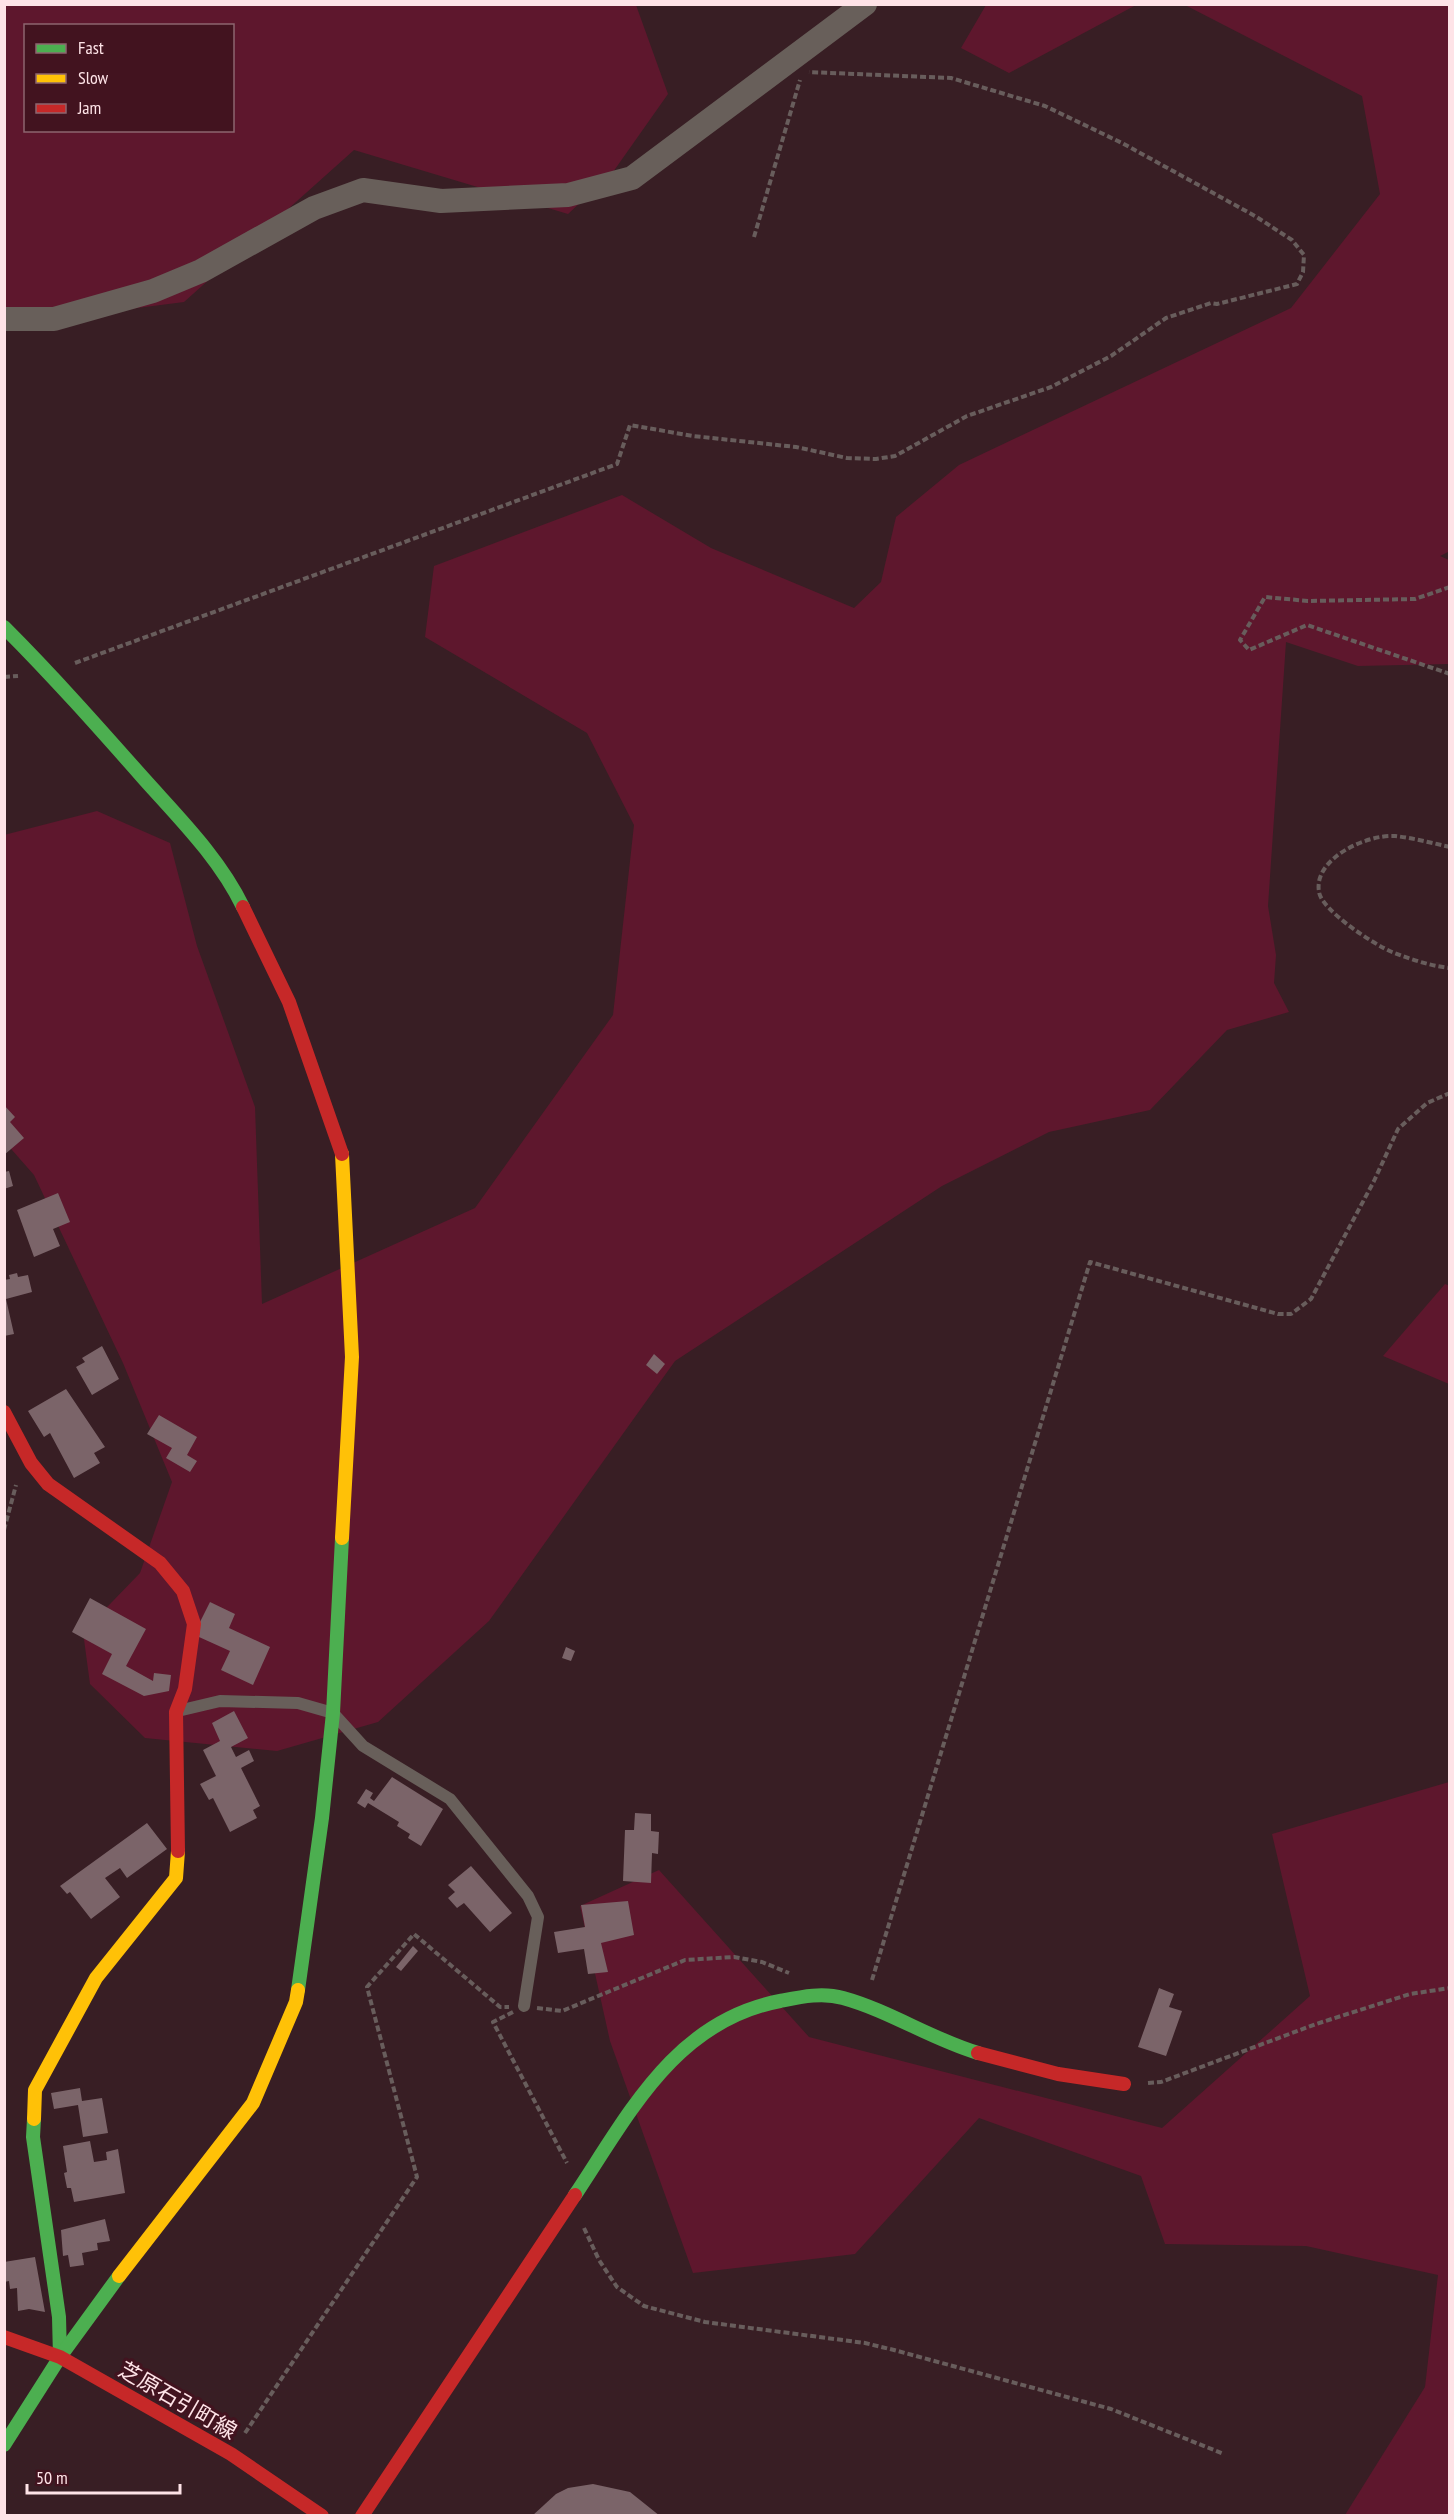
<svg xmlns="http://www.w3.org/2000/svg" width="1454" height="2520" font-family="'PT Sans Narrow','Noto Sans JP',sans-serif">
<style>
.green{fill:#5e172d;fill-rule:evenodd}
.building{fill:#7b6469}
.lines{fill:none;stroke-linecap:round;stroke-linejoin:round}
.path{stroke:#685d5c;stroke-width:4;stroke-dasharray:6 3;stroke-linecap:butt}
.lane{stroke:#685f5a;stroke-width:12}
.street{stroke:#685f5a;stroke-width:24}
.fast{stroke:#4caf50;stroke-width:14}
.slow{stroke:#ffc107;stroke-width:14}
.jam{stroke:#c62828;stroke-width:14}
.labels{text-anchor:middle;stroke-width:6;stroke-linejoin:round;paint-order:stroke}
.street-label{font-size:22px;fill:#fee3e7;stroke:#42131f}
</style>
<rect width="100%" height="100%" fill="#381e24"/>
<g class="green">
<path d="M4,5H636L668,94L613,172L568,214L354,150L184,302L5,325ZM26,26H232V130H26Z"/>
<polygon points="986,5 986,4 1136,5 1009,73 961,48"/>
<polygon points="1185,5 1449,5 1450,551 1440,556 1449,560 1449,664 1358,666 1286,642 1268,906 1276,955 1274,983 1289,1012 1227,1030 1150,1110 1049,1132 942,1186 675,1361 489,1621 378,1722 277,1751 145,1738 90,1684 83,1632 140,1573 172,1482 123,1363 34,1175 5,1142 4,835 97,811 170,843 197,946 255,1107 262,1304 475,1208 613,1015 634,825 587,733 425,637 434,566 622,495 711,548 854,608 881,582 896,517 959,465 1291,308 1380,194 1362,96"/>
<polygon points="1445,1284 1450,1286 1449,1384 1383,1356"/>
<polygon points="1449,1782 1449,2515 1345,2515 1425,2387 1438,2275 1306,2246 1165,2244 1141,2176 979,2118 855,2254 693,2273 610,2041 580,1906 659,1870 809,2037 1162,2128 1310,1996 1272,1834"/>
</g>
<g class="building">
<polygon points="4,1105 15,1117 10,1122 24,1138 4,1155"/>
<polygon points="9,1171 13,1186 4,1189 4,1172"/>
<polygon points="58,1193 70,1222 53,1229 60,1246 34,1257 17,1210"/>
<polygon points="17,1273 18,1277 28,1275 32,1292 6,1299 14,1334 4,1336 4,1280 10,1279 9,1275"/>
<polygon points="102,1346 119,1379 92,1395 76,1367 85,1362 82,1358"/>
<polygon points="654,1354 665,1364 657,1374 646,1365"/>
<polygon points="66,1389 105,1447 94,1453 100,1463 74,1478 50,1433 44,1437 28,1411"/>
<polygon points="159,1415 197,1437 187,1455 197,1461 190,1472 166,1458 172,1448 147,1434"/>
<polygon points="90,1598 146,1629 126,1666 153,1681 154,1673 171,1675 169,1691 144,1696 102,1674 112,1654 72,1632"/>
<polygon points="210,1602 235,1614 229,1628 270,1647 253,1685 221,1670 230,1651 199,1637 200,1622"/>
<polygon points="566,1647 575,1651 571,1661 562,1658"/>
<polygon points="234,1711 248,1738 231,1747 236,1757 249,1750 254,1761 241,1768 260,1806 253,1810 257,1818 230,1832 213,1798 209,1800 200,1784 216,1776 203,1750 220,1741 212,1723"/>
<polygon points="392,1777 443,1809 421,1846 408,1838 410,1834 397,1826 399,1822 368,1803 365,1808 357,1803 366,1789 373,1793 370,1798 374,1801"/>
<polygon points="635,1813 651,1814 651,1831 659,1832 658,1854 652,1853 651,1883 623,1881 625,1830 634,1830"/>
<polygon points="147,1823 167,1849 127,1878 120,1868 105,1878 120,1897 91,1919 70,1892 67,1894 60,1886"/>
<polygon points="471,1866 512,1913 490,1932 464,1903 457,1908 448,1898 455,1892 448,1885"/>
<polygon points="628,1901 634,1935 601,1943 608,1972 588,1974 584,1949 558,1953 554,1932 585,1927 581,1905"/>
<polygon points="413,1946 418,1951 401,1971 396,1967"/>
<polygon points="1159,1988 1174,1994 1169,2007 1182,2011 1166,2056 1138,2047"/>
<polygon points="80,2088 82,2101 102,2098 108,2133 83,2137 78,2105 54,2109 51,2093"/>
<polygon points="90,2141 94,2162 107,2160 106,2152 118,2149 125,2193 74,2202 71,2188 67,2188 64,2173 67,2172 63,2146"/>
<polygon points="105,2219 110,2241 97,2243 98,2250 82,2253 84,2265 70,2267 68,2255 63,2256 61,2230"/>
<polygon points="35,2257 45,2312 29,2309 18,2311 17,2288 10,2289 9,2281 4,2282 4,2262"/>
<polygon points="593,2484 630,2492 660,2516 532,2516 556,2494 568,2488"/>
</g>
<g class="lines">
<g class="path">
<polyline points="754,237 800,80"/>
<polyline points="1450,587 1415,599 1308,601 1265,597 1240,640 1249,650 1307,625 1450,674"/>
<polyline points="75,663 617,464 630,425 693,436 796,447 847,458 876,459 895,456 967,416 1051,387 1111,356 1166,318 1211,303 1217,304 1297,284 1303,272 1304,255 1292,240 1255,216 1122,143 1045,106 951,78 809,72"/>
<polyline points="4,677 18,676"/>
<path d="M1450,847C1432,843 1413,838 1395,836C1368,834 1313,858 1319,892C1322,911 1375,945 1392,952C1410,959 1430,966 1450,968"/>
<polyline points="4,1530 16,1485"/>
<polyline points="872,1980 1090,1262 1278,1314 1291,1314 1311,1299 1374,1181 1398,1129 1427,1103 1450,1093"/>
<polyline points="537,2008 562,2011 685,1960 734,1957 762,1962 789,1973"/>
<polyline points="513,2012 493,2022 567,2163"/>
<polyline points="1148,2083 1161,2082 1316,2024 1410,1994 1450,1988"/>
<polyline points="584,2228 599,2260 617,2287 644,2306 705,2322 865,2343 894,2350 1111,2409 1224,2454"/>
<polyline points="245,2433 417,2177 367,1987 414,1934 500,2007 509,2007"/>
</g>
<polyline class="lane" points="182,1710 220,1701 298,1703 333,1713 363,1746 450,1799 528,1896 538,1917 524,2006"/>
<polyline class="street" points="4,319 54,319 153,291 201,271 314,208 363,190 441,201 568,195 632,178 865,4"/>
<g class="fast">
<path d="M4,627C53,676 99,728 145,780C180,819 220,859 243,907"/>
<polyline points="298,1990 322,1818 333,1713 342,1538"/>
<polyline points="34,2119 33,2137 59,2317 60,2357"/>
<path d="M575,2195C629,2114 675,2021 780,2001C800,1997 822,1992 843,1998C890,2011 931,2039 978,2053"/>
<polyline points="4,2445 60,2357 119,2276"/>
</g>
<g class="slow">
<polyline points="342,1154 352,1357 342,1538"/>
<polyline points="34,2119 35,2090 96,1978 176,1878 178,1851"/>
<polyline points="119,2276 253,2103 296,2002 298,1990"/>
</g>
<g class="jam">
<polyline points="243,907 289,1002 342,1154"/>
<polyline points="4,1412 31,1463 48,1484 160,1563 183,1591 194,1624 185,1689 176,1712 178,1851"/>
<polyline points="978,2053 1058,2074 1124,2084"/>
<polyline points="4,2337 60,2357 231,2454 322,2516"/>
<polyline points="362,2516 575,2195"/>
</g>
</g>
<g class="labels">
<g class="street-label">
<text transform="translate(178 2400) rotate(30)" y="8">芝原石引町線</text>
</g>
</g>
<rect width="1454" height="2520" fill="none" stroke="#fee3e7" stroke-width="12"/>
<rect x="24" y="24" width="210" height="108" fill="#42131f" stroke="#8d666f" stroke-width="1.5"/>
<rect x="36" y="44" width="30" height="9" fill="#4caf50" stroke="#8d666f" stroke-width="1.5"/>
<text x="78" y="54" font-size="18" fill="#fee3e7">Fast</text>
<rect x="36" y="74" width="30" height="9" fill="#ffc107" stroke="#8d666f" stroke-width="1.5"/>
<text x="78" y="84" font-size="18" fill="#fee3e7">Slow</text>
<rect x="36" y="104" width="30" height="9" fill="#c62828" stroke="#8d666f" stroke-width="1.5"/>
<text x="78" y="114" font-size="18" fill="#fee3e7">Jam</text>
<path d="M27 2484v9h153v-9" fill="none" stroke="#fee3e7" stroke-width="3"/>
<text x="36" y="2484" font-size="18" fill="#fee3e7" stroke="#42131f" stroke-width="4.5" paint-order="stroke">50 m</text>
</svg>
